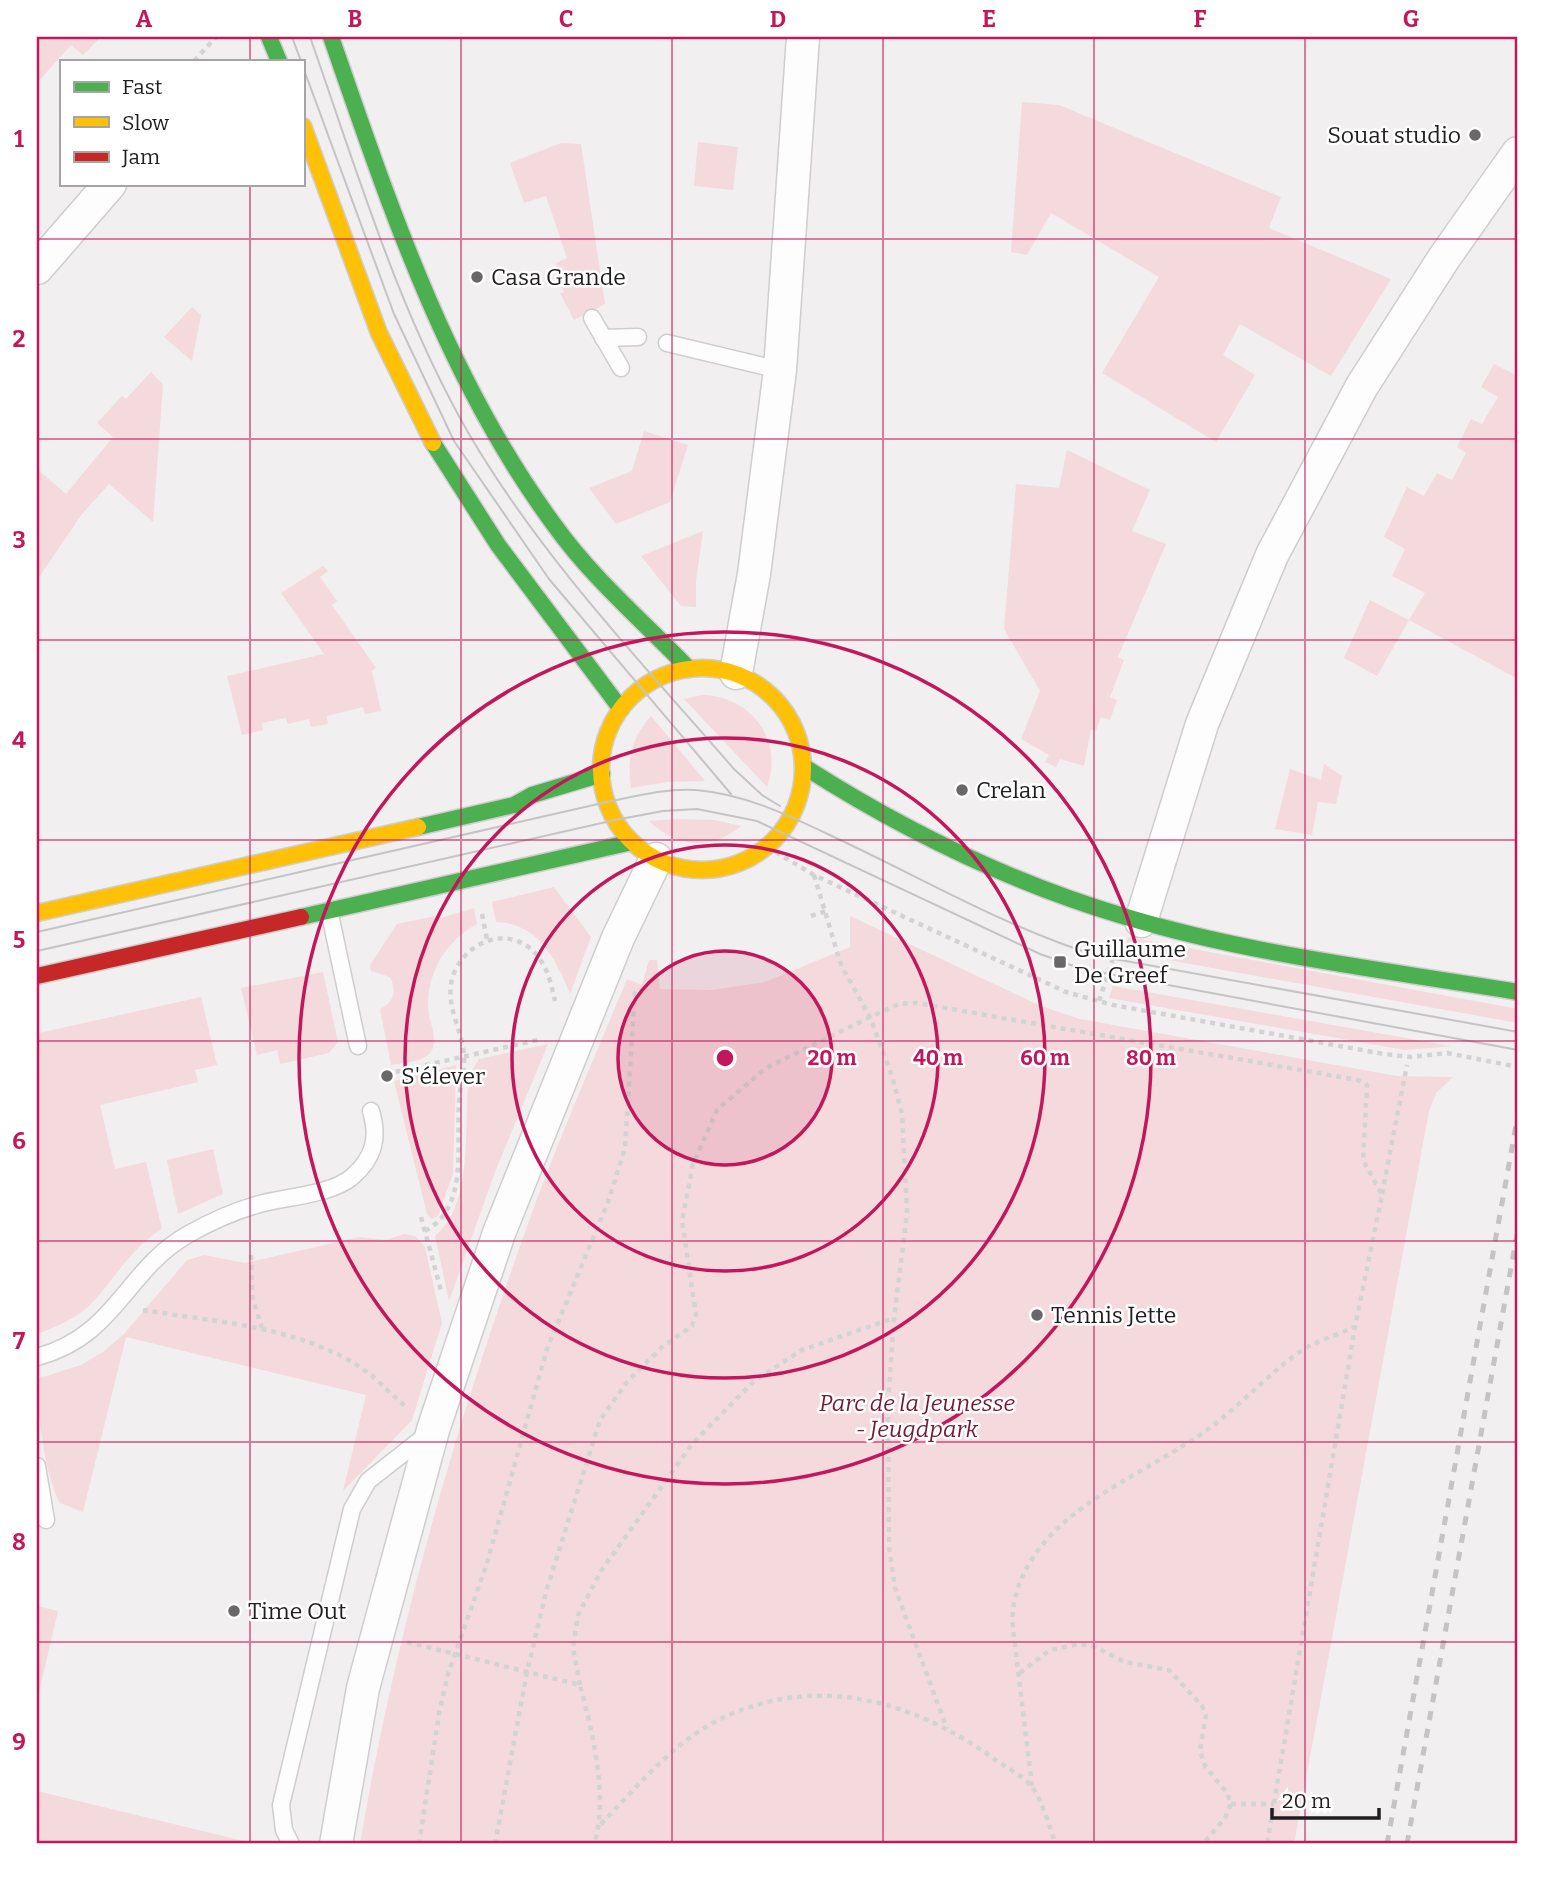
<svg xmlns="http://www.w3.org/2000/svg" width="1555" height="1881" font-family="Bitter,serif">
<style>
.green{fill:#f4dadc}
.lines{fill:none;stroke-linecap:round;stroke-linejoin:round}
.lane-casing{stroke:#cfcdcd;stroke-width:19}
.street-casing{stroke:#cfcdcd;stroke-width:35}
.fast-casing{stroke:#cfcdcd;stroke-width:19}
.slow-casing{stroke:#cfcdcd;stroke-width:19}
.jam-casing{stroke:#cfcdcd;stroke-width:19}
.path{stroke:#d4d3d3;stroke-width:4.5;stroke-dasharray:5 5;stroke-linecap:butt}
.lane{stroke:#fdfdfd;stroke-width:16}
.street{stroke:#fdfdfd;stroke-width:32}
.fast{stroke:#4caf50;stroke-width:16}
.slow{stroke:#ffc107;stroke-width:16}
.jam{stroke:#c62828;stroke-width:16}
.tram{stroke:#c4c4c4;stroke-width:2}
.rail{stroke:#c4c4c4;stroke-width:5;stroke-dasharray:9 9;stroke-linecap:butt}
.grid{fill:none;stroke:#c2185b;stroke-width:2;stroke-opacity:0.55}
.ring{fill:none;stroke:#c2185b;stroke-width:3.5}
.poi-dot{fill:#696767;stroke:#fff;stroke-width:2.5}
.labels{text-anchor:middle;stroke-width:5;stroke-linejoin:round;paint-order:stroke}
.poi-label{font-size:23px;fill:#201e1e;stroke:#fff;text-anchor:start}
.park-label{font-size:23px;font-style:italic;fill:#751b32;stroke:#fff}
.centre{fill:#c2185b;stroke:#fff;stroke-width:3.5}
.ring-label{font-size:21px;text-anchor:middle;font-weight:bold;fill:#c2185b;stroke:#fff;stroke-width:5;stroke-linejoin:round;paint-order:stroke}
.neatline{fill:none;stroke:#c2185b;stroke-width:2.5}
.grid-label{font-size:23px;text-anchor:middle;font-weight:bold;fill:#c2185b}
</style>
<rect width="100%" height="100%" fill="#f1efef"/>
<g class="green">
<polygon points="37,37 101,37 83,55 71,45 37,83"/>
<polygon points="1022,102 1059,105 1281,197 1269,228 1391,279 1331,376 1240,324 1223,355 1255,375 1216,442 1102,373 1159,277 1051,213 1027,255 1011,252"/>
<polygon points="698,142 738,147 733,190 694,186"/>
<polygon points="561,143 581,144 605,304 574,320 560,293 564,292 553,268 557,266 556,263 567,258 546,196 524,203 510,163"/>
<polygon points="192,307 201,315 192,361 164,337"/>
<polygon points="1494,364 1518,376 1518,679 1409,620 1377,676 1344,658 1370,600 1409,620 1425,593 1392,576 1405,549 1384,537 1407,487 1424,496 1437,473 1452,480 1466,453 1457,447 1471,419 1482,424 1498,397 1481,387"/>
<polygon points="151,372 163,385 153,522 109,484 82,514 37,580 37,469 66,494 113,437 97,423 122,396 126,399"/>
<polygon points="644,431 688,445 670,502 616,524 589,488 632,471"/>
<polygon points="1067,450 1150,490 1132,531 1166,544 1118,657 1124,660 1110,697 1117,700 1110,720 1101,717 1096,731 1091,729 1084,766 1060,759 1056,767 1045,762 1049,755 1021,739 1040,691 1004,629 1016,484 1059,488"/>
<polygon points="703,531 696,581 696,607 681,606 641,556"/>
<polygon points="323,566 328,571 320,577 337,601 332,605 376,668 372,671 381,711 365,714 363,707 327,716 328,724 311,727 309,719 288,724 286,718 262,723 263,730 242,735 227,676 324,654 281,593"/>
<path d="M702,695C751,696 784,740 767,787L684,699Z"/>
<path d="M651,716L705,781L667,782L631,788C627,760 631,738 651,716Z"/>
<polygon points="1324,764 1342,776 1336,804 1318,802 1312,835 1275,829 1290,769 1321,780"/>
<path d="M675,819L715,820L741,826C711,851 677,848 649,821Z"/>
<path d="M554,887L591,937L570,994C556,959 538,923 496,922L492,902Z"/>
<path d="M474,908L477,924C446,941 427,972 428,1008C429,1023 441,1043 428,1055C420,1062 402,1063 391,1065L380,1009C394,1003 397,991 390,977L371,971L370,965L397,924L440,915L441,918Z"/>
<path d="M850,916L1041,1006L1080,1019L1397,1076L1453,1077L1436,1093L1429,1111L1294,1844H360C395,1637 453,1434 524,1235C554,1149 592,1064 627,979L642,985L649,960H657L660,989L711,990L765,982L850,947Z"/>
<polygon points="1128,937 1518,1009 1518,1023 1124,952"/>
<polygon points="323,972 338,1042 329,1053 280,1064 277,1050 257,1055 241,988"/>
<polygon points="1113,986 1451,1046 1405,1050 1109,998"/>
<path d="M201,997L217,1065L195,1070L198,1082L100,1105L115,1169L146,1162L162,1229C130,1248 115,1279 90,1305C75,1319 56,1327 37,1334L39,1033Z"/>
<path d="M548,1044L495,1172L449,1301L435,1236C475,1204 463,1123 469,1076L479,1059Z"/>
<polygon points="456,1065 453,1174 438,1216 432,1219 427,1214 394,1081"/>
<polygon points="213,1149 223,1194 178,1214 167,1160"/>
<path d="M404,1234L415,1236L425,1247L442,1323L412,1420L343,1491L366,1395L126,1337L83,1512L60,1503C45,1478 37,1409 37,1379L81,1365L103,1352L124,1334L187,1260L204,1255L245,1263L360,1237L386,1240Z"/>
<polygon points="37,1606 58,1611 37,1700"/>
<polygon points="37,1791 256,1844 37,1844"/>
</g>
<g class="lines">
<g class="lane-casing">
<g id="lane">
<polyline points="592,318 621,368"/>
<polyline points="603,338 638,337"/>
<polyline points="667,343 780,370"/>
<polyline points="329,910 358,1046"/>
<path d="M37,1357C116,1336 125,1271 187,1235C208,1223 232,1212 256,1205C283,1197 331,1195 352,1177C374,1158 379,1138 371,1111"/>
<polyline points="37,1466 46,1520"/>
<polyline points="291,1844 284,1830 281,1805 352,1509 368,1481 429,1433"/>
</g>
</g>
<g class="street-casing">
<g id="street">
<polyline points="37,268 110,184"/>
<polyline points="736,673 754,574 780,370 803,37"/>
<polyline points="1141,921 1202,724 1272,555 1362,386 1444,258 1518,153"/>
<polyline points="336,1844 363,1688 433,1430 499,1233 618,938 656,859"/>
</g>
</g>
<g class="fast-casing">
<g id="fast">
<polyline points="269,37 279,61"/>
<path d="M331,37C390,207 447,380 555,526C593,579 644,622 689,669"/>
<polyline points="433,443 498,545 621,709"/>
<path d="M803,766C903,830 1009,882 1123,916C1251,955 1386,970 1518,992"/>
<polyline points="418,827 514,805 532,795 602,774"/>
<polyline points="301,917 632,842"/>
</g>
</g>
<g class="slow-casing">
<g id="slow">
<polyline points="303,126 379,333 433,443"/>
<circle cx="702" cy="769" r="101"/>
<polyline points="37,913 418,827"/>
</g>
</g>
<g class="jam-casing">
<polyline id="jam" points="37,976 301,917"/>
</g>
<g class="path">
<polyline points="194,61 216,37"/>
<polyline points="767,847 814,875 1066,992 1113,1005 1384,1054 1411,1057 1447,1053 1518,1067"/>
<polyline points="814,875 841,965 870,1017 892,1076 902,1114 907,1213 894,1318 888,1407 889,1546 895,1588 947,1729"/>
<polyline points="482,914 487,940"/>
<polyline points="811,916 826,911"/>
<polyline points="1099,1001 1115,952"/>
<polyline points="386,1074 542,1039"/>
<polyline points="1382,1194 1407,1065"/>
<polyline points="421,1217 442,1294"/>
<path d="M425,1231C469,1208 456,1145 459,1104C459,1089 465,1072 464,1057C463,1033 447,1008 451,984C457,946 505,921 535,953C548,967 551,984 555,1001"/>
<polyline points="251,1255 252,1297 262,1328"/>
<path d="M143,1310C215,1322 297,1326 360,1367C376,1378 390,1393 405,1406"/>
<path d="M407,1642L580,1685C592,1730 609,1799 594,1844"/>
<polyline points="1020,1673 1050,1650 1079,1644 1093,1646 1125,1662 1169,1670 1202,1706 1206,1715 1200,1750 1205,1766 1227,1793 1231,1804 1225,1818 1203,1844"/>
<polyline points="580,1685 573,1648 578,1615 601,1571 693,1443 754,1381 802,1350 894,1318"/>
<path d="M1032,1786L1012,1620C1018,1516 1140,1480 1211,1427C1242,1404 1268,1374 1301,1351C1316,1341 1337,1335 1354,1327"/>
<polyline points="1231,1804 1274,1804"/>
<path d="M601,1824C640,1784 676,1738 729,1715C821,1675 913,1701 993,1758C1004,1766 1022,1775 1031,1786C1041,1796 1050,1830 1056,1844"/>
<polyline points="419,1844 439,1714 448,1674 487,1563 547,1349 608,1202 625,1148 635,991"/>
<polyline points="495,1844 527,1672 546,1592 600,1420 627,1382 662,1347 692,1326 696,1315 682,1221 693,1164 717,1110 766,1068 870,1017 899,1004 917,1003 1358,1080 1367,1085 1363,1160 1382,1195 1355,1327 1267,1844"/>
</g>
<use href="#lane" class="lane"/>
<use href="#street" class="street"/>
<use href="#fast" class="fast"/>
<use href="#slow" class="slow"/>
<use href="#jam" class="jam"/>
<g class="tram">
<polyline points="292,37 301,61"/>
<path d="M310,37C357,170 398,311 469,434C541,557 641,662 734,769L762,795L780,806"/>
<polyline points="303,67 394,314 454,441 549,579 731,794"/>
<path d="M37,932L607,802C636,796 666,788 696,790C746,794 792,817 836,838C922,878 1007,928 1098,956L1518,1032"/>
<polyline points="37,951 615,820 663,811 697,809 757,821 1040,954 1082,969 1518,1050"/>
</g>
<g class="rail">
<polyline points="1387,1844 1518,1114"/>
<polyline points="1407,1844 1518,1229"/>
</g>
</g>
<path class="grid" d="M250,37V61M461,37V1844M672,37V1844M883,37V1844M1094,37V1844M1305,37V1844M250,184V1844M37,239H1518M37,439H1518M37,640H1518M37,840H1518M37,1041H1518M37,1241H1518M37,1442H1518M37,1642H1518"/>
<circle cx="725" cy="1058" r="107" fill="#c2185b" fill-opacity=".12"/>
<g class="ring">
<circle cx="725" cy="1058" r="107"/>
<circle cx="725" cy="1058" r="213"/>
<circle cx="725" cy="1058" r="320"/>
<circle cx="725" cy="1058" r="426"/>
</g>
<g class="poi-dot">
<circle cx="1475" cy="135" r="7"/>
<circle cx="477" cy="277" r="7"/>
<circle cx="962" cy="790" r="7"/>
<rect x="1053" y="955" width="14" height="14" rx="3.5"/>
<circle cx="387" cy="1076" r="7"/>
<circle cx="1037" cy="1315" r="7"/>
<circle cx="234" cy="1611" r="7"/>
</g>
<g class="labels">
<g class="poi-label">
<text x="1461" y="143" text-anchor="end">Souat studio</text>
<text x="491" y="285">Casa Grande</text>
<text x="976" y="798">Crelan</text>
<text x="1074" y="957">Guillaume<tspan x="1074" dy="26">De Greef</tspan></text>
<text x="401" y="1084">S'élever</text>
<text x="1051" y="1323">Tennis Jette</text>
<text x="248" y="1619">Time Out</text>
</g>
<g class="park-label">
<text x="917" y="1411">Parc de la Jeunesse<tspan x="917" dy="26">- Jeugdpark</tspan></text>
</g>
</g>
<circle cx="725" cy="1058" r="10" class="centre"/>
<g class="ring-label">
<text x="832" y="1065">20 m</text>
<text x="938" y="1065">40 m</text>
<text x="1045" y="1065">60 m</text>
<text x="1151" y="1065">80 m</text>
</g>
<rect width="1555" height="1881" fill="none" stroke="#ffffff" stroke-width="77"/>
<rect x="60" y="60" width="245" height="126" fill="#ffffff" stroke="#a6a5a5" stroke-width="2"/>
<rect x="74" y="82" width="35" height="10" fill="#4caf50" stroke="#a6a5a5" stroke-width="2"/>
<text x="122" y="94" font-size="21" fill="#201e1e">Fast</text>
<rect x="74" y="117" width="35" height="10" fill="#ffc107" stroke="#a6a5a5" stroke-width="2"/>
<text x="122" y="130" font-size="21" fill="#201e1e">Slow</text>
<rect x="74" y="152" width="35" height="10" fill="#c62828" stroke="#a6a5a5" stroke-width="2"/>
<text x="122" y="164" font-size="21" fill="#201e1e">Jam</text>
<path d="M1272 1808v10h107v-10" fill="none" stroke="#201e1e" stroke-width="3.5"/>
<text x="1282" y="1808" font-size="21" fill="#201e1e" stroke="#ffffff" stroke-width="5" paint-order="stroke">20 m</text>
<rect x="38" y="38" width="1478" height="1804" class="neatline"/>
<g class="grid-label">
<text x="144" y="27">A</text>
<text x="355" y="27">B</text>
<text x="566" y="27">C</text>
<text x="778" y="27">D</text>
<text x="989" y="27">E</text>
<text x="1200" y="27">F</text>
<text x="1411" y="27">G</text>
<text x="19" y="147">1</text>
<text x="19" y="347">2</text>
<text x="19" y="548">3</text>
<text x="19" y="748">4</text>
<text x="19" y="948">5</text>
<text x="19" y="1149">6</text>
<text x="19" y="1349">7</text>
<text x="19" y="1550">8</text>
<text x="19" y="1750">9</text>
</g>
</svg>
